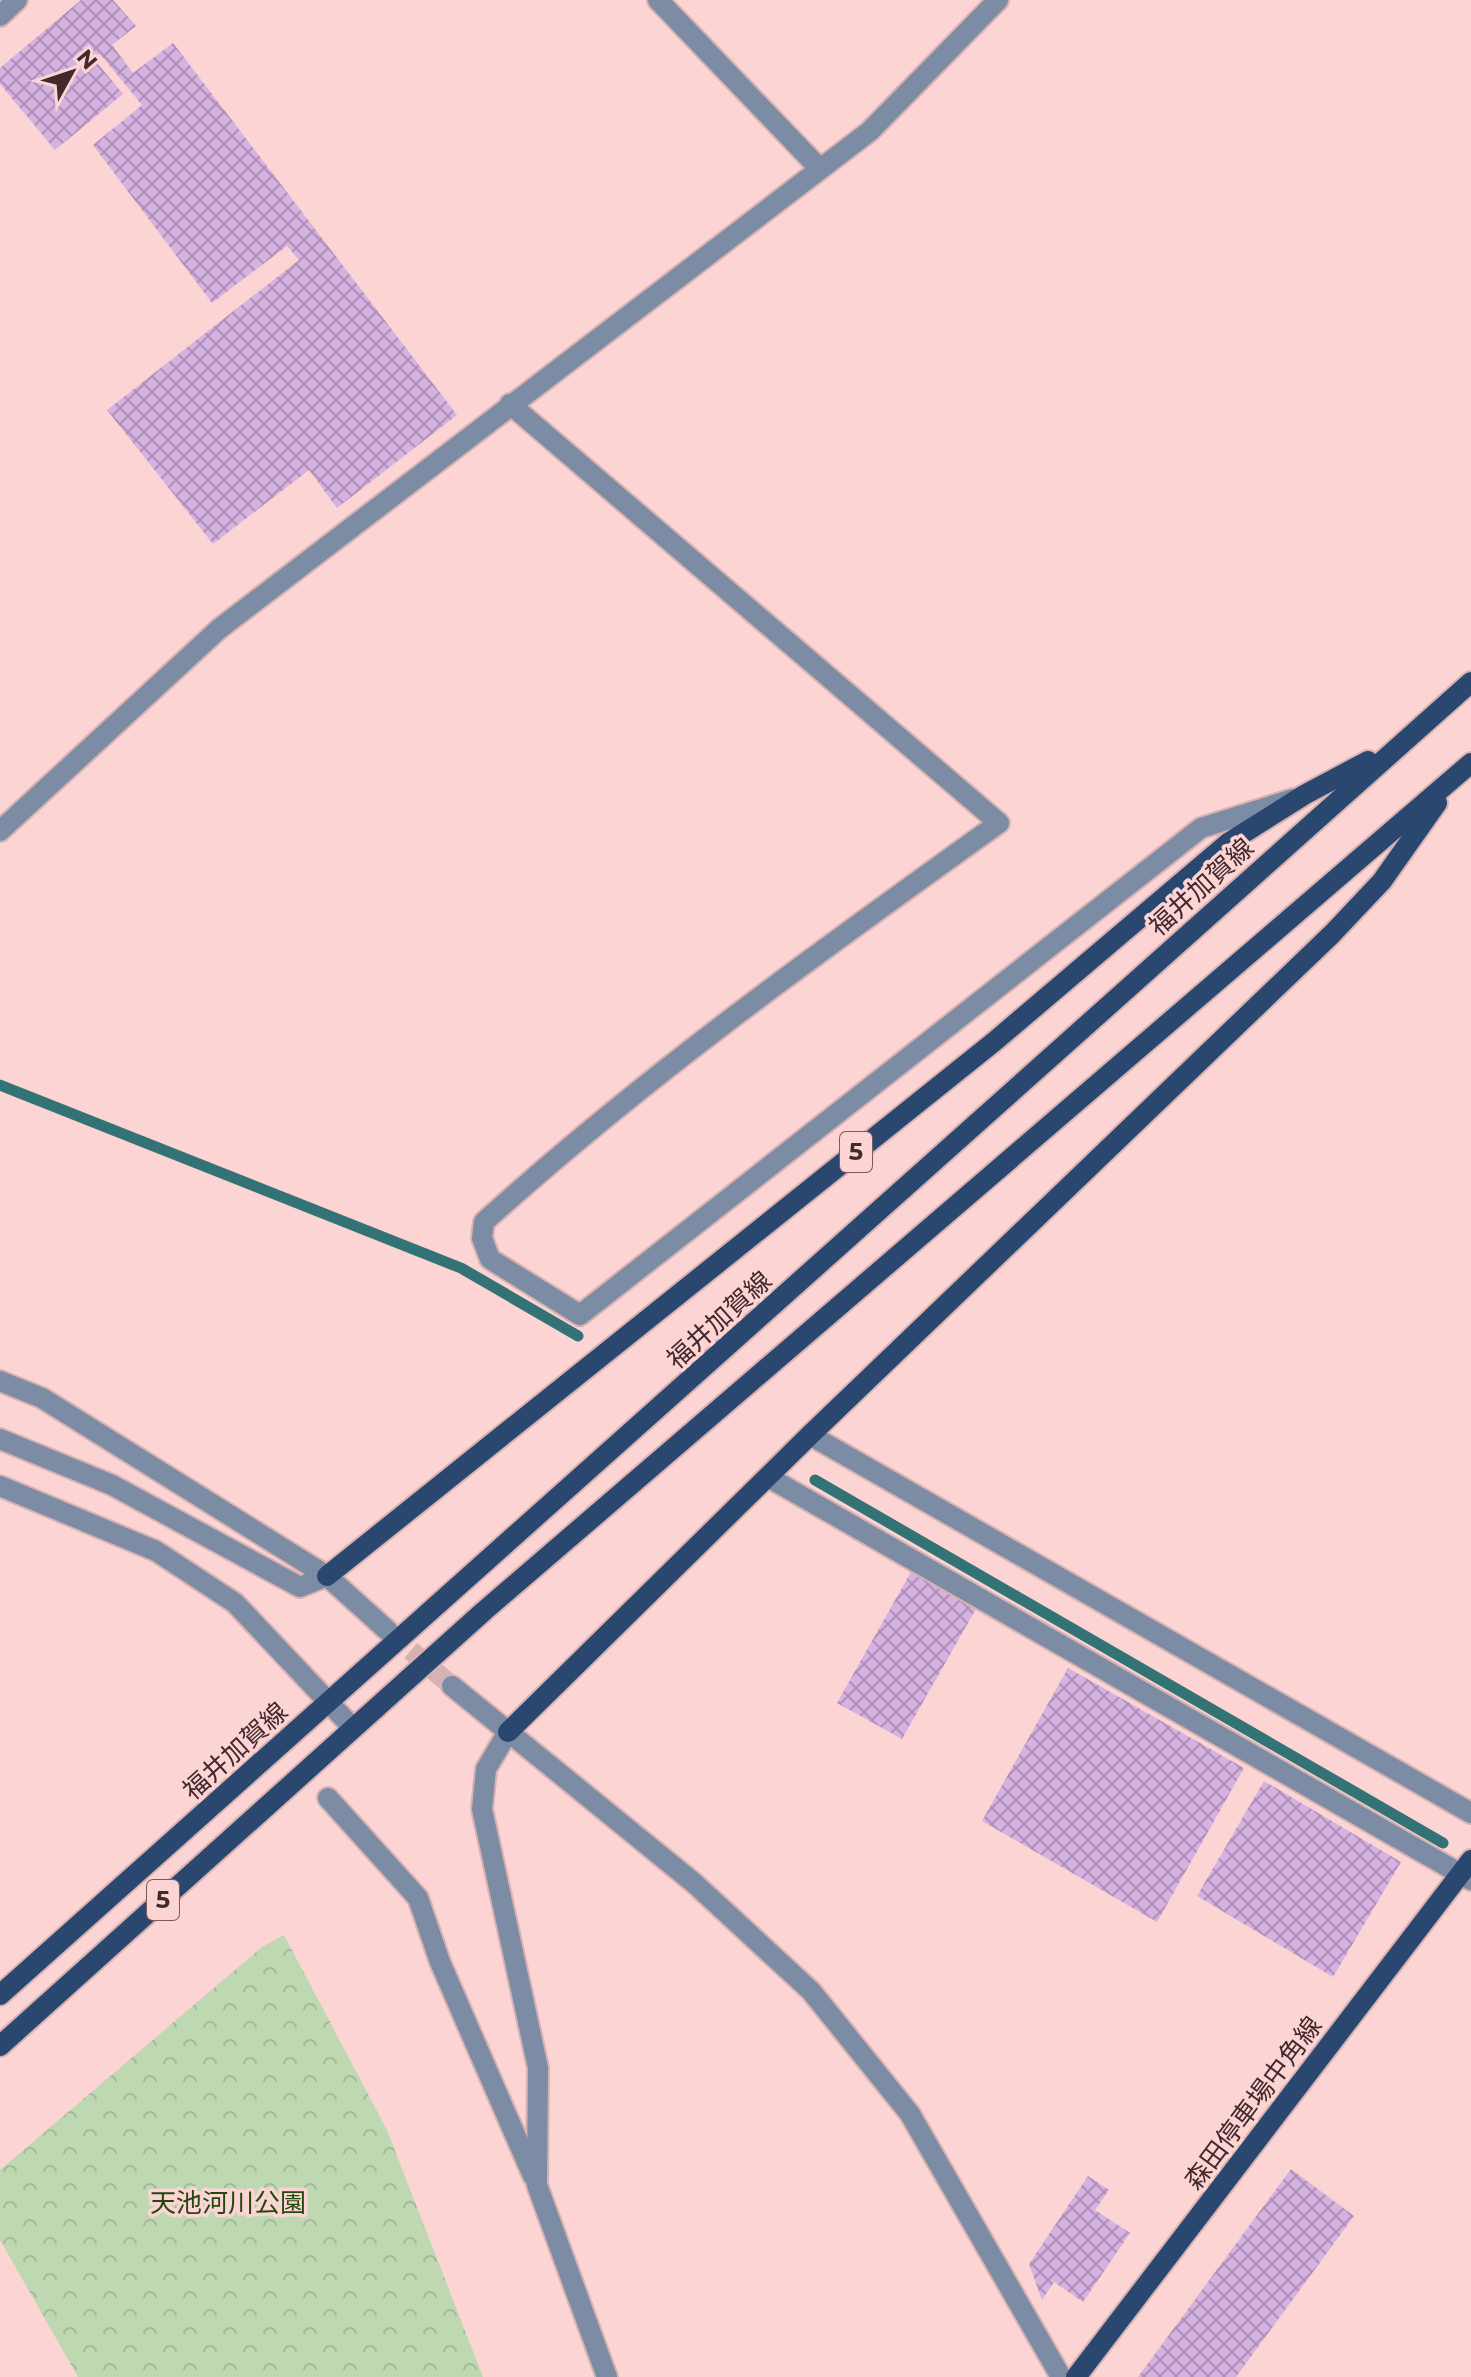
<svg xmlns="http://www.w3.org/2000/svg" width="1471" height="2377" font-family="Montserrat,'Noto Sans JP',sans-serif">
<style>
.park{fill:url(#park-crowns)}
.lines{fill:none;stroke-linecap:round;stroke-linejoin:round}
.stream{stroke:#337375;stroke-width:11}
.building{fill:url(#building-cross-hatch)}
.minor-tunnel{stroke:#d7b2b2;stroke-width:20;stroke-dasharray:20 10;stroke-linecap:butt}
.minor-casing{stroke:#d7b2b2;stroke-width:24}
.major-casing{stroke:#d7b2b2;stroke-width:24}
.minor{stroke:#7b8ca4;stroke-width:20}
.major{stroke:#2a4770;stroke-width:20}
.labels{text-anchor:middle;stroke-width:7;stroke-linejoin:round;paint-order:stroke}
.shield{fill:#fcd4d4;stroke:#7a5c5e;stroke-width:2}
.shield-label{font-size:24px;font-weight:bold;fill:#42292b}
.street-label{font-size:26px;fill:#42292b;stroke:#fcd4d4}
.park-label{font-size:26px;fill:#24490e;stroke:#fcd4d4}
</style>
<defs>
<pattern id="park-crowns" width="20" height="18" patternUnits="userSpaceOnUse" patternTransform="scale(2)"><rect width="20" height="18" fill="#bed9b2"/><path d="M2 6a3 3 0 1 1 6 0M12 15a3 3 0 1 1 6 0" fill="none" stroke="#a4ba99"/></pattern>
<pattern id="building-cross-hatch" width="8" height="8" patternUnits="userSpaceOnUse" patternTransform="scale(2)"><rect width="8" height="8" fill="#d5b2e2"/><path d="M0 0l8 8M0 8l8-8" fill="none" stroke="#ae91b7"/></pattern>
</defs>
<rect width="100%" height="100%" fill="#fcd4d4"/>
<polygon class="park" points="284,1935 387,2130 483,2377 78,2377 0,2240 0,2170 262,1947"/>
<g class="lines">
<g class="stream">
<polyline points="0,1085 461,1268 578,1336"/>
<polyline points="815,1480 1443,1843"/>
</g>
</g>
<g class="building">
<polygon points="81,0 113,0 136,26 112,45 133,73 173,43 457,415 337,508 309,470 213,544 107,410 299,260 287,246 212,303 93,145 142,105 100,54 93,58 123,94 55,150 0,84 0,68"/>
<polygon points="912,1570 977,1607 902,1739 837,1703"/>
<polygon points="1068,1668 1244,1768 1157,1922 982,1821"/>
<polygon points="1264,1781 1401,1862 1333,1977 1197,1896"/>
<polygon points="1291,2169 1354,2216 1236,2377 1138,2377"/>
<polygon points="1088,2176 1109,2190 1095,2210 1130,2233 1083,2302 1054,2282 1042,2300 1029,2264"/>
</g>
<g class="lines">
<polyline class="minor-tunnel" points="388,1631 452,1686"/>
<g class="minor-casing">
<g id="minor">
<polyline points="658,0 820,169"/>
<polyline points="0,16 17,0"/>
<path d="M510,404L999,823C822,950 645,1076 484,1222L482,1238L490,1259L580,1315L1201,828L1293,799"/>
<polyline points="0,831 219,629 870,131 998,0"/>
<polyline points="0,1381 42,1398 327,1576 388,1631"/>
<polyline points="810,1435 1471,1813"/>
<polyline points="0,1439 112,1485 300,1587 327,1576"/>
<polyline points="768,1477 1471,1880"/>
<polyline points="0,1486 156,1551 235,1603 352,1727"/>
<polyline points="452,1686 694,1883 811,1991 910,2114 1061,2377"/>
<polyline points="508,1732 486,1769 482,1809 538,2068 537,2185 607,2377"/>
<polyline points="328,1798 418,1898 440,1962 533,2176"/>
</g>
</g>
<g class="major-casing">
<g id="major">
<polyline points="327,1576 995,1041 1228,843 1304,795 1368,761"/>
<polyline points="508,1732 810,1435 1332,934 1382,881 1437,803"/>
<polyline points="0,1995 1471,682"/>
<polyline points="0,2046 484,1611 1471,763"/>
<polyline points="1076,2377 1471,1860"/>
</g>
</g>
<use href="#minor" class="minor"/>
<use href="#major" class="major"/>
</g>
<g class="labels">
<g class="shield">
<rect x="840" y="1132" width="32" height="40" rx="6"/>
<rect x="147" y="1880" width="32" height="40" rx="6"/>
</g>
<g class="shield-label">
<text x="856" y="1160">5</text>
<text x="163" y="1908">5</text>
</g>
<g class="street-label">
<text transform="translate(1201 887) rotate(-42)" y="9">福井加賀線</text>
<text transform="translate(719 1320) rotate(-42)" y="9">福井加賀線</text>
<text transform="translate(235 1751) rotate(-42)" y="9">福井加賀線</text>
<text transform="translate(1253 2103) rotate(-53)" y="9">森田停車場中角線</text>
</g>
<g class="park-label">
<text x="228" y="2212">天池河川公園</text>
</g>
</g>
<g transform="translate(72 72) rotate(50)" stroke="#fcd4d4" stroke-width="6" paint-order="stroke">
<path d="M0-6L14 30L0 20L-14 30Z" fill="#42292b"/>
<text y="-12" font-size="22" font-weight="bold" text-anchor="middle" fill="#42292b">N</text>
</g>
</svg>
